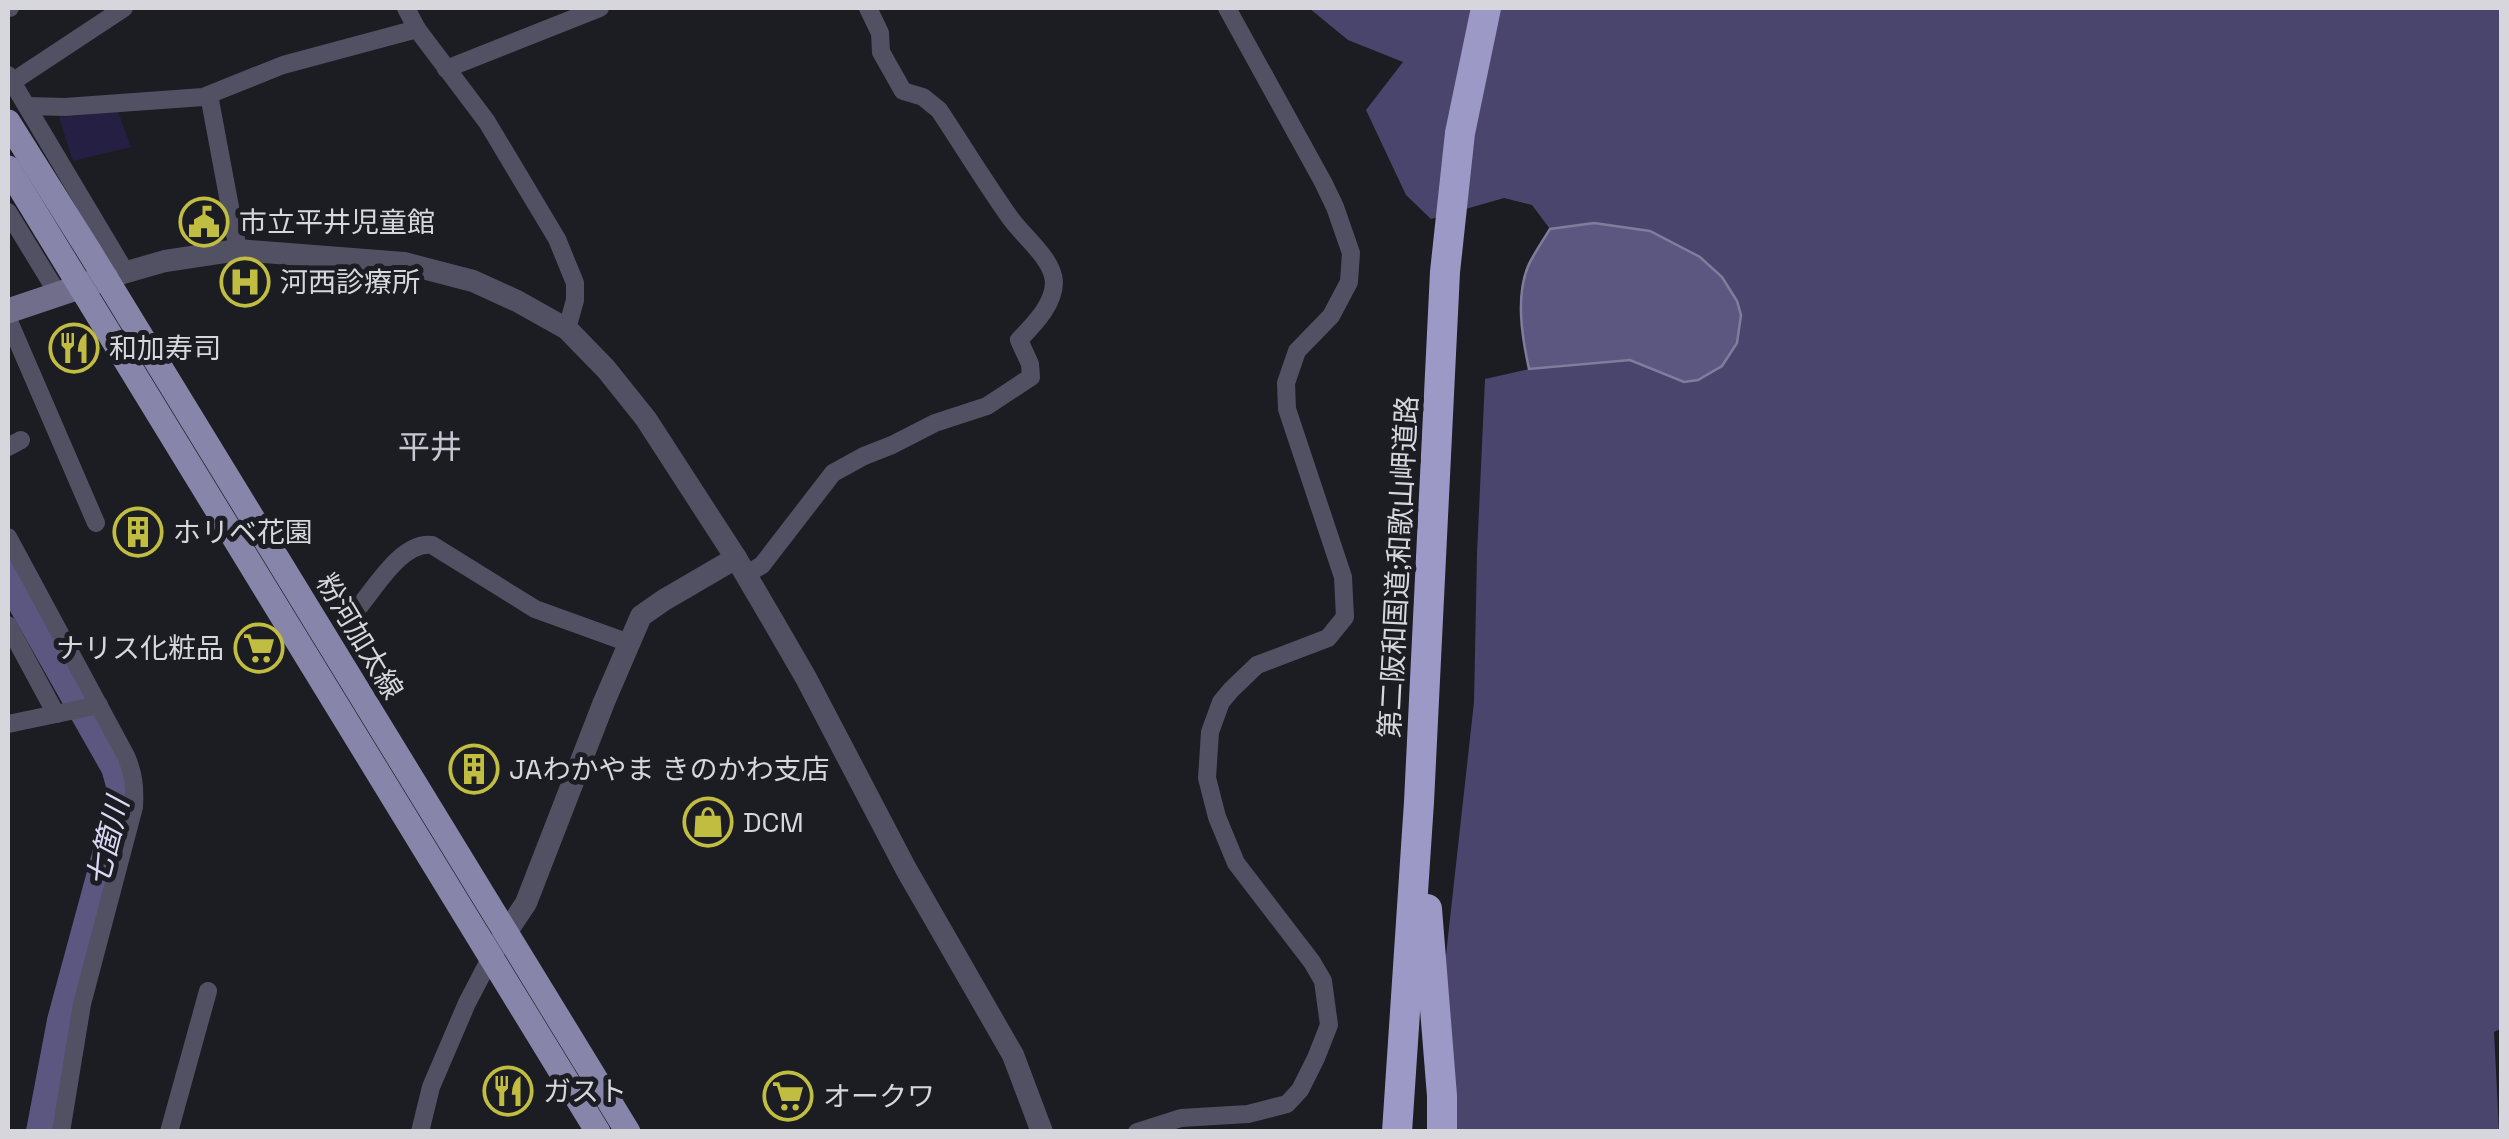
<svg xmlns="http://www.w3.org/2000/svg" width="2509" height="1139" font-family="'Space Grotesk','Noto Sans JP',sans-serif">
<style>
.green{fill:#252043}
.forest{fill:#49456c}
.water{fill:#5b5780;stroke:#807d9c;stroke-width:2.5}
.lines{fill:none;stroke-linecap:round;stroke-linejoin:round}
.river{stroke:#5b5780;stroke-width:32}
.minor{stroke:#525163;stroke-width:18}
.tertiary{stroke:#525163;stroke-width:22}
.secondary{stroke:#706e8b;stroke-width:25}
.primary{stroke:#8785aa;stroke-width:25}
.motorway{stroke:#9c99c6;stroke-width:30}
.labels{text-anchor:middle;stroke-width:10;stroke-linejoin:round;paint-order:stroke}
.poi-label{font-size:28px;fill:#d7d6dc;stroke:#1c1c23;text-anchor:start}
.street-label{font-size:28px;fill:#d7d6dc;stroke:#1c1c23}
.water-label{font-size:30px;font-style:italic;fill:#dbdaf6;stroke:#1c1c23}
.quarter-label{font-size:32px;fill:#c8c7d1;stroke:#1c1c23}
</style>
<rect width="100%" height="100%" fill="#1c1c23"/>
<polygon class="green" points="118,112 131,147 73,161 59,117"/>
<polygon class="forest" points="1309,8 2501,8 2502,1028 2494,1032 2499,1131 1435,1131 1441,1000 1474,702 1477,554 1485,379 1529,369 1630,360 1683,382 1698,380 1722,366 1737,343 1736,301 1722,277 1700,257 1594,223 1550,229 1532,205 1504,198 1431,219 1406,195 1366,110 1403,62 1348,40"/>
<path class="water" d="M1594,223L1650,231L1700,257L1722,277L1737,301L1741,315L1737,343L1722,366L1698,380L1684,382L1630,360L1529,369C1522,337 1515,295 1529,264C1535,252 1543,240 1550,229Z"/>
<g class="lines">
<polyline class="river" points="8,575 117,767 122,785 121,807 63,1021 42,1132"/>
<g class="minor">
<polyline points="8,8 10,8"/>
<polyline points="406,8 417,29 487,122 557,239 575,283 575,300 567,329"/>
<polyline points="446,69 600,8"/>
<polyline points="8,75 126,273"/>
<polyline points="12,82 124,8"/>
<polyline points="209,95 238,250"/>
<polyline points="27,106 65,107 203,97 283,65 417,29"/>
<polyline points="8,212 58,294"/>
<polyline points="8,319 96,523"/>
<polyline points="8,447 21,440"/>
<path d="M8,537L126,756C134,774 135,788 134,807L82,1004L61,1132"/>
<path d="M746,575L762,565L833,473L864,456L892,445L935,423L987,406L1031,377L1030,364L1019,340C1033,325 1054,305 1054,282C1053,259 1024,237 1011,219C986,184 963,146 939,110L923,97L903,91L881,52L880,33L868,8"/>
<path d="M358,608C376,587 402,541 432,545L535,609L629,643"/>
<polyline points="8,625 56,714"/>
<polyline points="8,724 99,705"/>
<polyline points="169,1132 208,991"/>
<polyline points="420,1132 431,1087 467,1003 491,957"/>
<polyline points="1137,1132 1181,1118 1248,1114 1287,1104 1300,1090 1316,1058 1329,1025 1323,981 1312,962 1236,863 1217,817 1207,778 1210,732 1221,702 1231,690 1257,665 1328,638 1345,617 1343,577 1287,409 1286,383 1297,351 1331,316 1349,282 1351,253 1335,207 1323,182 1227,8"/>
</g>
<g class="tertiary">
<polyline points="106,278 165,261 238,250 404,263 473,281 517,301 567,329 606,369 646,419 736,558 773,621 806,678 906,869 1013,1055 1042,1132"/>
<polyline points="498,945 526,903 604,702 641,616 664,600 736,558"/>
</g>
<polyline class="secondary" points="8,311 106,278"/>
<g class="primary">
<polyline points="8,122 89,251 628,1132"/>
<polyline points="8,168 598,1132"/>
</g>
<g class="motorway">
<polyline points="1427,909 1442,1096 1442,1132"/>
<polyline points="1397,1132 1419,802 1445,272 1460,133 1486,8"/>
</g>
</g>
<defs>
<g id="civic-ring" transform="scale(2.5)"><circle r="9.5" fill="#1c1c23" stroke="#c1bd40" stroke-width="1.5"/><path d="M-.6-6.5H3V-4.5H.6V-3L4-1V1h2V6H-6V1h2V-1L-.6-3ZM-1.2 2.5V6h2.4V2.5Z" fill="#c1bd40"/></g>
<g id="hospital-ring" transform="scale(2.5)"><circle r="9.5" fill="#1c1c23" stroke="#c1bd40" stroke-width="1.5"/><path d="M-5-5h3v3.5h4V-5h3V5h-3V1.5h-4V5h-3Z" fill="#c1bd40"/></g>
<g id="restaurant-ring" transform="scale(2.5)"><circle r="9.5" fill="#1c1c23" stroke="#c1bd40" stroke-width="1.5"/><path d="M-5-6h1v4h1v-4h1v4h1v-4h1v5L-1.5 .5V6h-2V.5L-5-1ZM5-6V6H3V1.5H1.5Q1.5-4 5-6Z" fill="#c1bd40"/></g>
<g id="building-ring" transform="scale(2.5)"><circle r="9.5" fill="#1c1c23" stroke="#c1bd40" stroke-width="1.5"/><path d="M-4-6H4V6H1V3H-1V6H-4ZM-2.5-4.3h1.7v1.8h-1.7ZM.8-4.3h1.7v1.8H.8ZM-2.5-1h1.7V.8h-1.7ZM.8-1h1.7V.8H.8Z" fill="#c1bd40"/></g>
<g id="supermarket-ring" transform="scale(2.5)"><circle r="9.5" fill="#1c1c23" stroke="#c1bd40" stroke-width="1.5"/><path d="M-6-5.5h2.5l.6 2H6L4.5 2H-2.5L-4.4-4H-6ZM-1.5 3.2a1.3 1.3 0 1 0 .1 0ZM3 3.2a1.3 1.3 0 1 0 .1 0Z" fill="#c1bd40"/></g>
<g id="shop-ring" transform="scale(2.5)"><circle r="9.5" fill="#1c1c23" stroke="#c1bd40" stroke-width="1.5"/><path d="M-5-2.5h2.3a2.7 3.5 0 0 1 5.4 0H5L5.5 6h-11ZM-1.5-2.5h3a1.5 2.3 0 0 0-3 0Z" fill="#c1bd40"/></g>
</defs>
<g fill-rule="evenodd">
<use href="#civic-ring" x="204" y="222"/>
<use href="#hospital-ring" x="245" y="282"/>
<use href="#restaurant-ring" x="74" y="348"/>
<use href="#building-ring" x="138" y="532"/>
<use href="#supermarket-ring" x="259" y="648"/>
<use href="#building-ring" x="474" y="769"/>
<use href="#shop-ring" x="708" y="822"/>
<use href="#restaurant-ring" x="508" y="1091"/>
<use href="#supermarket-ring" x="788" y="1096"/>
</g>
<g class="labels">
<g class="poi-label">
<text x="239" y="232">市立平井児童館</text>
<text x="280" y="292">河西診療所</text>
<text x="109" y="358">和加寿司</text>
<text x="173" y="542">ホリベ花園</text>
<text x="224" y="658" text-anchor="end">ナリス化粧品</text>
<text x="509" y="779">JAわかやま きのかわ支店</text>
<text x="743" y="832">DCM</text>
<text x="543" y="1101">ガスト</text>
<text x="823" y="1106">オークワ</text>
</g>
<g class="street-label">
<text transform="translate(1398 567) rotate(-87)" y="10">第二阪和国道;和歌山岬道路</text>
<text transform="translate(360 636) rotate(59)" y="10">粉河加太線</text>
</g>
<g class="water-label">
<text transform="translate(108 842) rotate(-76)" y="10">七箇川</text>
</g>
<g class="quarter-label">
<text x="430" y="458">平井</text>
</g>
</g>
<rect width="2509" height="1139" fill="none" stroke="#d7d6dc" stroke-width="20"/>
</svg>
